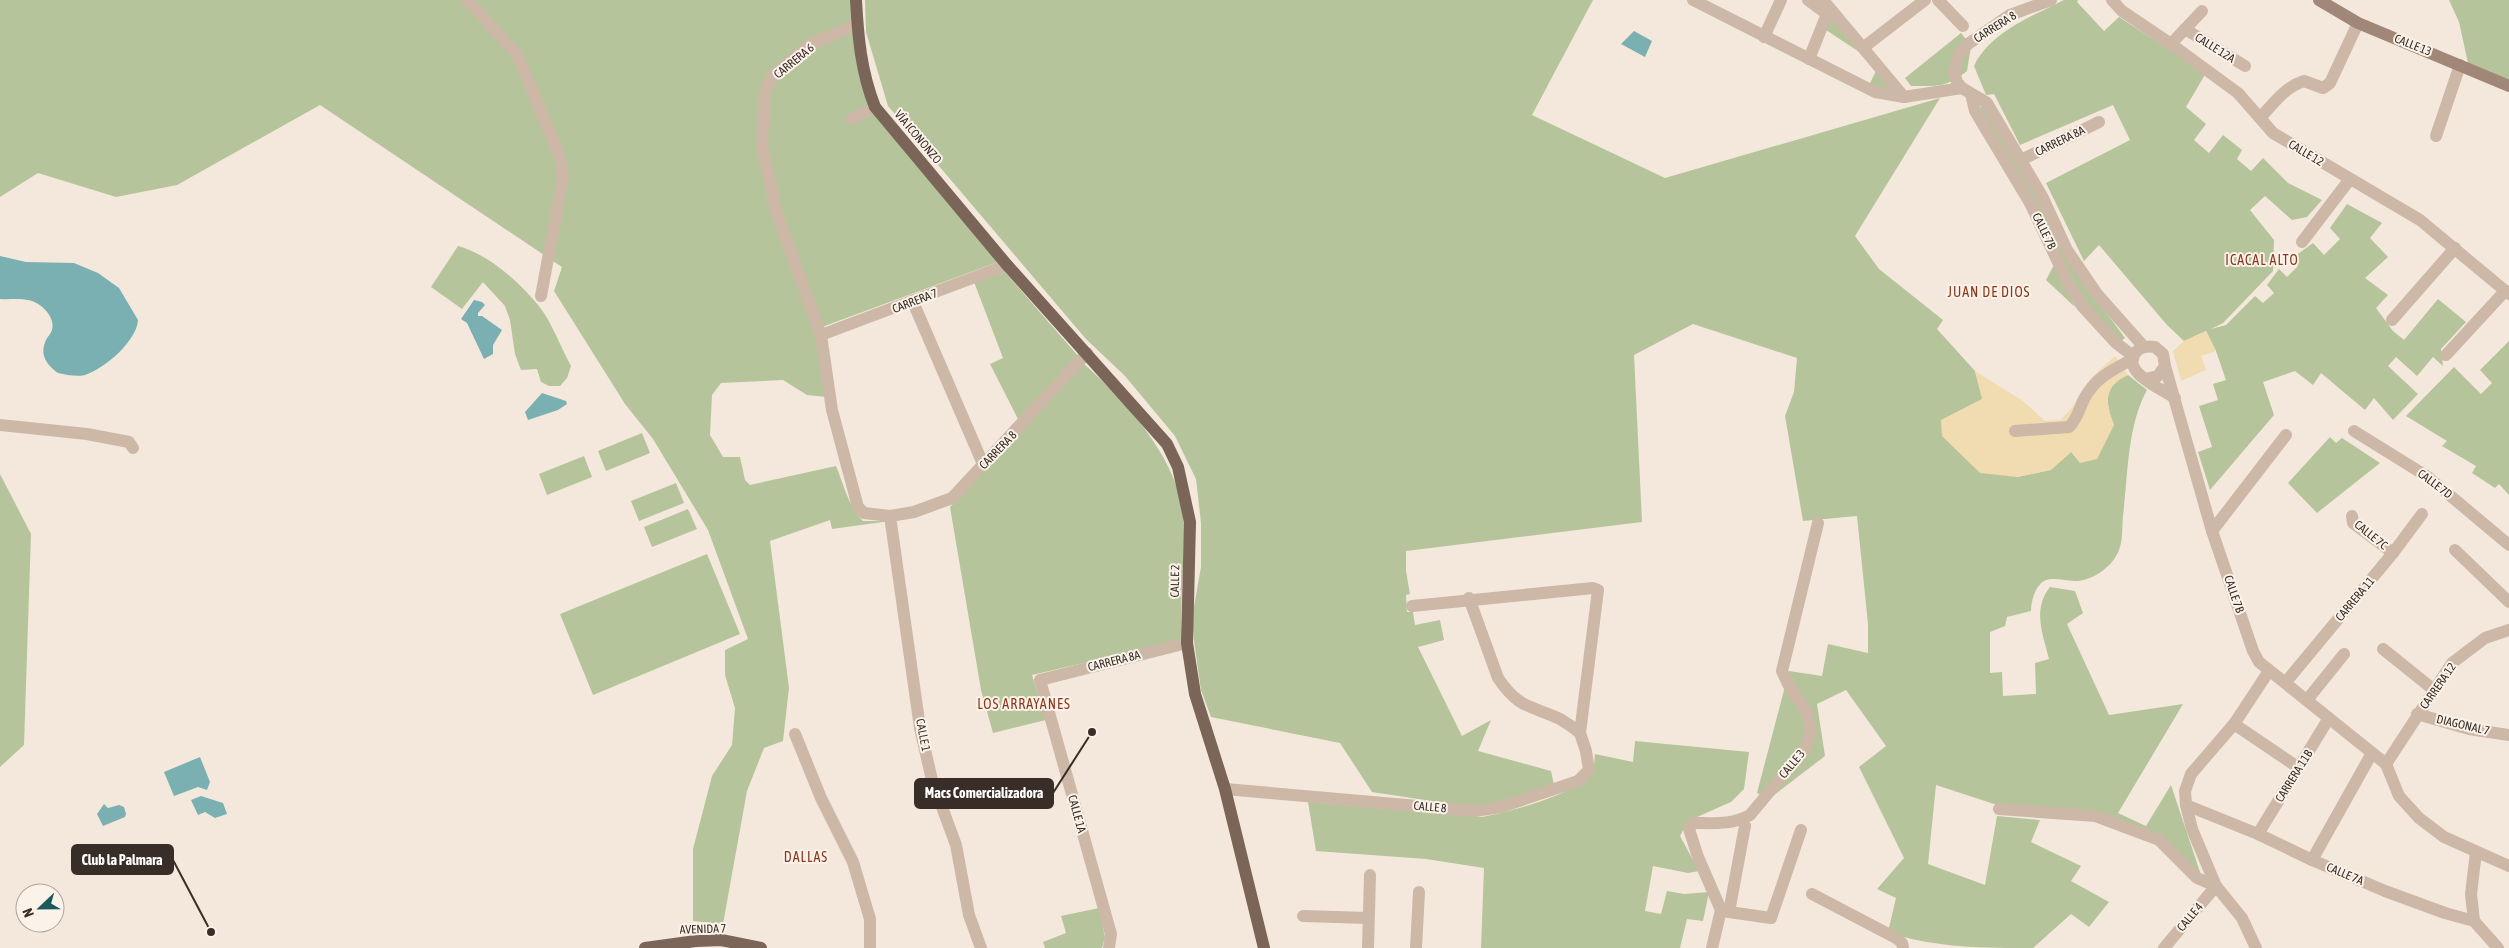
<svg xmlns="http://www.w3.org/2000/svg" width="2509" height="948" font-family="'Asap Condensed',sans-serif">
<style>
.green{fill:#b6c49b}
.sand{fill:#f1dbb1}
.water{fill:#7ab0b2}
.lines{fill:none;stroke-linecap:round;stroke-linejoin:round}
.minor{stroke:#cdb8a7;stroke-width:12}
.secondary{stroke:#a08778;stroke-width:12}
.primary{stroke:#7b6458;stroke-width:12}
.labels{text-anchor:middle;stroke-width:4;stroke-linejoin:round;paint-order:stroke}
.street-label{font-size:12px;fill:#392d28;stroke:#fbf3e9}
.neighbourhood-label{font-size:14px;letter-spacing:1px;fill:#8c371d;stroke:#fbf3e9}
.leader{fill:none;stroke:#392d28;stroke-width:2}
.callout-dot{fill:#392d28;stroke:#fbf3e9;stroke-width:2}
.callout{fill:#392d28;stroke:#392d28;stroke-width:2}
.callout-label{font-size:14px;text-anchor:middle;font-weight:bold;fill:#fff}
</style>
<rect width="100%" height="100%" fill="#f4e8dc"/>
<g class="green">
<path d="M0,0H852L874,113L998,262L822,327L816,338L827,397L807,395L783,380L721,383L712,395L710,435L723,457H740L745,480L750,485L836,466C844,485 848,506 863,521H890L832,529L830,520L770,541L789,688L783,741L764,748L747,791L723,924L693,921V849L712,776L732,745L735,708L725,675V650L748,639L708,530L653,439L625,404L554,291L562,267L320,105L177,185L116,197L38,173L0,197Z"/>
<path d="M865,0H1593L1532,115L1665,178L1940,98L1855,236L1879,269L1943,320L1937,329L1975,371L1983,399L1942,420L2017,477L2050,470L2071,452L2114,425C2105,403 2103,386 2128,375L2147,390C2127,426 2128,476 2123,516C2122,526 2123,541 2119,550C2113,566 2095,579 2078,581C2068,582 2053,576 2044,581C2035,586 2031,602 2031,611L2007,617L2005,626L1990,632V673L2002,672L2003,696L2036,694L2035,663L2049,659C2043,634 2032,610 2050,587L2075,591L2083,613L2067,624L2109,715L2183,704L2118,813L2146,826L2171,785L2201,875L2161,835L2094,814L1997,805L1936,785L1928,864L1985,885L1997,816L2040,820L2031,842L2081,866L2071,881L2109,902L2089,927L2071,914L2033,948C1985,948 1933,948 1888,932L1896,898L1877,889L1904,858L1859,767L1886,746L1846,690L1817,704L1825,756L1769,799L1757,793L1789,671L1822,676L1828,644L1868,653V624L1857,516L1803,521L1785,416L1794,392L1797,358L1693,324L1634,355L1642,522L1406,551V571L1410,594L1406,595L1407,612H1413L1415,625L1440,620L1444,640L1418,647L1462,736L1491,720L1478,751L1551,771L1554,785L1498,804L1471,807L1372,792L1340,743L1211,717L1201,690L1194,641L1192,618L1201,567V523L1196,479L1175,436L1125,376L1086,339L888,106L866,32Z"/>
<polygon points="1827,0 1900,88 1878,88 1869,85 1879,65 1826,30"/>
<path d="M2064,0H2078L2077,2L2104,31L2119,17L2206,73L2186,107L2206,124L2194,140L2209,153L2223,135L2242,150L2237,159L2251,171L2263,158L2288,183L2322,200L2307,217L2292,220L2265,196L2250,210L2274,240L2273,271L2223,323L2211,329L2226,325L2255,296L2263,303L2274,293L2267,285L2279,269L2287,277L2298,266L2291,259L2313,243L2324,255L2340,239L2330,228L2347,204L2382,223L2370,238L2388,257L2365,278L2388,295L2376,308L2393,331L2404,340L2438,299L2466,322L2441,349L2443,366L2433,357L2417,376L2396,357L2388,366L2418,394L2393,420L2374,398L2365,410L2321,373L2313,385L2295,371L2263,382L2274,415L2210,490L2198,452L2212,447L2199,406L2218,400L2213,384L2226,380L2216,351L2206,331L2184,341L2167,325L2099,245L2084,261L2046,183L2130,140L2113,105L2020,145L1994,94L1986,95L1974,66C1990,32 2033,16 2064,0Z"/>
<polygon points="2449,0 2509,0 2509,80 2468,63 2459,22"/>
<path d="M1961,33L1971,46L1967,71C1946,88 1937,86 1911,86L1905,78Z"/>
<polygon points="1985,104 2093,295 2125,338 2119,343 2085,301 1977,110"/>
<path d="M458,246C488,254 518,281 538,305C551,320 561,348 571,366L567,378L560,386H549L541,382L537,369L521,370L515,354L510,320L505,306L483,282L462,309L431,287Z"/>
<polygon points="2055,263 2075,307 2046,280"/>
<polygon points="1005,272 1079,357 1019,421 990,364 1003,358 974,282"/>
<polygon points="2509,341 2509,495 2499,484 2495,488 2472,473 2476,466 2442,446 2447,441 2406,416 2454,367 2481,394 2492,383 2480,370"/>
<path d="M1084,364C1127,402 1183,464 1184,525C1185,564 1179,601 1182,640L1032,675L1046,720L993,733L981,690L950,507Z"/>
<polygon points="642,433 650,453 606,471 598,451"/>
<polygon points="2330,437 2336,443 2342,438 2380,463 2317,513 2288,483"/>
<polygon points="584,456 592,477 547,495 539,474"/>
<polygon points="0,474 31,534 24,745 0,767"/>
<polygon points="676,483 684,503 639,521 631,501"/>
<polygon points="688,509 697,529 652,547 644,527"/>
<polygon points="707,554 740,634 593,695 560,614"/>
<path d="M1635,741L1749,752L1744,789L1731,802L1688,821L1680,836L1699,871L1688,873L1653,866L1645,911L1661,914L1667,891L1684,894L1709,892L1703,921L1687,919L1680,948H1481L1484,868L1426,859L1316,851L1308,802L1482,817C1506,813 1580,793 1592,773C1595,769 1594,760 1595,754L1633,762Z"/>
<polygon points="1099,908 1105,937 1102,948 1045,948 1043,942 1066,933 1061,916"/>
</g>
<g class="sand">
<polygon points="2206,331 2216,351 2201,356 2206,370 2181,381 2173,351 2184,341"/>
<path d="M2115,356L2128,375C2103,386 2105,403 2114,425L2097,459L2080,463L2071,452L2051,470L2017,477L1980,473L1942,436L1941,420L1982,399L1975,371L2023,401L2045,421L2060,420L2071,409L2091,378Z"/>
</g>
<g class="water">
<polygon points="1634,31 1652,41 1645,57 1621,44"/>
<path d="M0,256L26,262L74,263L98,273L119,288L138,320C137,341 104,369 85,375C77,377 67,375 58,373C47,365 39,355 46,340C47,337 51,334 52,330C56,317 40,301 27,300C19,298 9,300 0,299Z"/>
<polygon points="474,300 482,302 485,305 478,313 478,316 482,316 502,330 493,345 493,354 484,359 467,323 461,319"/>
<polygon points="542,393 566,401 567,404 558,410 528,420 525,412"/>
<polygon points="200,757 210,782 207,790 198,787 174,796 164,772"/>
<polygon points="201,796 223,803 227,814 215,818 205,812 198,815 191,800"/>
<polygon points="104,804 108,808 119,805 124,807 126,814 125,817 103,826 97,814"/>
</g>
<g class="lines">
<g class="minor">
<polyline points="467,0 517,54 560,157 563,178 541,296"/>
<polyline points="1693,0 1875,92 1904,97 1962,88"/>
<polyline points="1808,0 1827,14 1809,59"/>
<polyline points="1823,0 1904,97"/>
<polyline points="1938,0 1963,26"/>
<polyline points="2051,0 2010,15 1968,44 1959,54 1954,71 1957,82 1962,88 1987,103 2042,196 2067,250 2097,294 2144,347"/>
<polyline points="2112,0 2122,11 2171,44 2238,93 2273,133 2420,220 2509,294"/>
<polyline points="857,25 810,44 772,76 765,92 762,146 776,211 821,335 832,410 858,507 864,513 890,516 914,512 952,498 1087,353"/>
<polyline points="2185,29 2245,66"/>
<polyline points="1764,37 1781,0"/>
<polyline points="2171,44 2202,11"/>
<polyline points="1864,47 1925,0"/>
<polyline points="1971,94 1975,111 2030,203 2067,281 2082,306 2116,343 2133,356"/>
<path d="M2260,118C2274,103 2285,87 2304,81L2323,88L2330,83L2358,23"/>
<polyline points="851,119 875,107"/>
<polyline points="2436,136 2460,65"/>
<polyline points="2021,160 2099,122"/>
<polyline points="2302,242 2350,179"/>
<polyline points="913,302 983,464"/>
<polyline points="2392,320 2455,248"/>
<polyline points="821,335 1007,265"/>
<polyline points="2446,355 2505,291"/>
<polyline points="2165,366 2212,531 2253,651 2259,662 2386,764 2399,796 2419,818 2444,837 2509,866"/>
<path d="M2145,379L2158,376L2165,366L2163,354L2155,347C2148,346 2142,346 2137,351C2118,371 2162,389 2175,398"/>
<polyline points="0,425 87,434 129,442 133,448"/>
<path d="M2015,431L2069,427C2077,420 2079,409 2084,399C2095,378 2112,370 2133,359"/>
<polyline points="2354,431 2428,477 2509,545"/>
<polyline points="890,516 920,728 932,780 956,845 969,915 981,948"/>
<polyline points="2352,516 2353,523 2393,553"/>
<polyline points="2212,531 2286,435"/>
<polyline points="2455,550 2509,602"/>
<path d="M1469,598L1498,678C1519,709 1530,705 1560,719C1567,723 1574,728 1580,733"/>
<polyline points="2383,649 2434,690"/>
<polyline points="2286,682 2393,553 2422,514"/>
<polyline points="2307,700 2344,654"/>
<polyline points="2417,714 2469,729 2509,735"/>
<polyline points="2234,724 2299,768"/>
<polyline points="795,734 821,798 853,862 870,919 870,948"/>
<polyline points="2386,764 2452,663 2485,638 2509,630"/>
<polyline points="1225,789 1475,811 1501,807 1578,781 1589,770 1586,751 1580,733 1598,590 1593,588 1412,606"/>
<polyline points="2186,805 2258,834 2312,860 2385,891 2445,913 2474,921 2498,948"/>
<polyline points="1999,809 2095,816 2159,840 2197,878 2216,886"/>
<polyline points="2258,834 2329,718"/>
<polyline points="2312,860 2372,753"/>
<polyline points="1812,894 1896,938 1902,943 1903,948"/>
<polyline points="1721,910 1729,912 1745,826"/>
<polyline points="1729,912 1771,918 1801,830"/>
<polyline points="1303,916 1368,918"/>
<polyline points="2474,921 2471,894 2476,852"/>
<polyline points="1109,948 1111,934 1040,680 1187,643"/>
<polyline points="1368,948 1370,875"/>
<polyline points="1416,948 1419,892"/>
<path d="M1712,948L1721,910L1698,857L1689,829L1693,823C1714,823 1732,825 1750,815L1805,749L1811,733L1807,713L1788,684L1782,671L1818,523"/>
<polyline points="2164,948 2216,886"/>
<polyline points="2256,948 2242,918 2216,886 2192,829 2186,805 2185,791 2191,774 2234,724 2269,671"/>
</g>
<polyline class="secondary" points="2319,0 2358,23 2509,86"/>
<g class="primary">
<path d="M856,0C858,37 861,72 875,107L1007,265L1167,444L1178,467L1190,522L1187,643L1195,694L1225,789L1264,948"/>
<polyline points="645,948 696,941 721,940 761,948"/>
</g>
</g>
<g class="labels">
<g class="street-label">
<text transform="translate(1995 27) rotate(-32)" y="4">CARRERA 8</text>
<text transform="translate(2413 45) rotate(22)" y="4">CALLE 13</text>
<text transform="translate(2215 48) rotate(32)" y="4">CALLE 12A</text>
<text transform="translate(794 61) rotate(-39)" y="4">CARRERA 6</text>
<text transform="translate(918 137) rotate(50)" y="4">VÍA ICONONZO</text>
<text transform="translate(2060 141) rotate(-26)" y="4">CARRERA 8A</text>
<text transform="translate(2306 153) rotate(31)" y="4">CALLE 12</text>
<text transform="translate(2044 231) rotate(64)" y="4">CALLE 7B</text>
<text transform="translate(915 301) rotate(-21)" y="4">CARRERA 7</text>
<text transform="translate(998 450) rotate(-46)" y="4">CARRERA 8</text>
<text transform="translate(2435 484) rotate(37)" y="4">CALLE 7D</text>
<text transform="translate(2371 535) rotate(39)" y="4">CALLE 7C</text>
<text transform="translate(1175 581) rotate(-89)" y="4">CALLE 2</text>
<text transform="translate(2234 594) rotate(71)" y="4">CALLE 7B</text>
<text transform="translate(2355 599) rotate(-50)" y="4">CARRERA 11</text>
<text transform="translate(1114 661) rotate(-14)" y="4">CARRERA 8A</text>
<text transform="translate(2438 686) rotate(-55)" y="4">CARRERA 12</text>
<text transform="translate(2463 725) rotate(13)" y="4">DIAGONAL 7</text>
<text transform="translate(923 735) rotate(79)" y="4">CALLE 1</text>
<text transform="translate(1792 764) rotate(-50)" y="4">CALLE 3</text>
<text transform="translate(2294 776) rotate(-58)" y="4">CARRERA 11B</text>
<text transform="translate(1430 807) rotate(5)" y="4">CALLE 8</text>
<text transform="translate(1077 814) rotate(75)" y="4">CALLE 1A</text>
<text transform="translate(2345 874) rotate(23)" y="4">CALLE 7A</text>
<text transform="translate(2190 917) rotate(-50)" y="4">CALLE 4</text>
<text transform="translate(703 929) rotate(-2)" y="4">AVENIDA 7</text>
</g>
<g class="neighbourhood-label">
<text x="2262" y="265">ICACAL ALTO</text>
<text x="1989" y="297">JUAN DE DIOS</text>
<text x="1024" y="709">LOS ARRAYANES</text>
<text x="806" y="862">DALLAS</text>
</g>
</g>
<path class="leader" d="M1092 732L1053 793M211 932L173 860"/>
<g class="callout-dot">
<circle cx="1092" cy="732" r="5"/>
<circle cx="211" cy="932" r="5"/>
</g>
<g class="callout">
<rect x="915" y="779" width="138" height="29" rx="5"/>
<rect x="72" y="845" width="101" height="29" rx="5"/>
</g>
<g class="callout-label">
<text x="984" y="798">Macs Comercializadora</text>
<text x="122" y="865">Club la Palmara</text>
</g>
<g transform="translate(40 908) rotate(248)"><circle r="24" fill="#fbf3e9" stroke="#ada49c"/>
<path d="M0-4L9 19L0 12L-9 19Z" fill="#1b595d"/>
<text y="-8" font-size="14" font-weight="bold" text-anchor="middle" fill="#392d28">N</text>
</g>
</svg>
